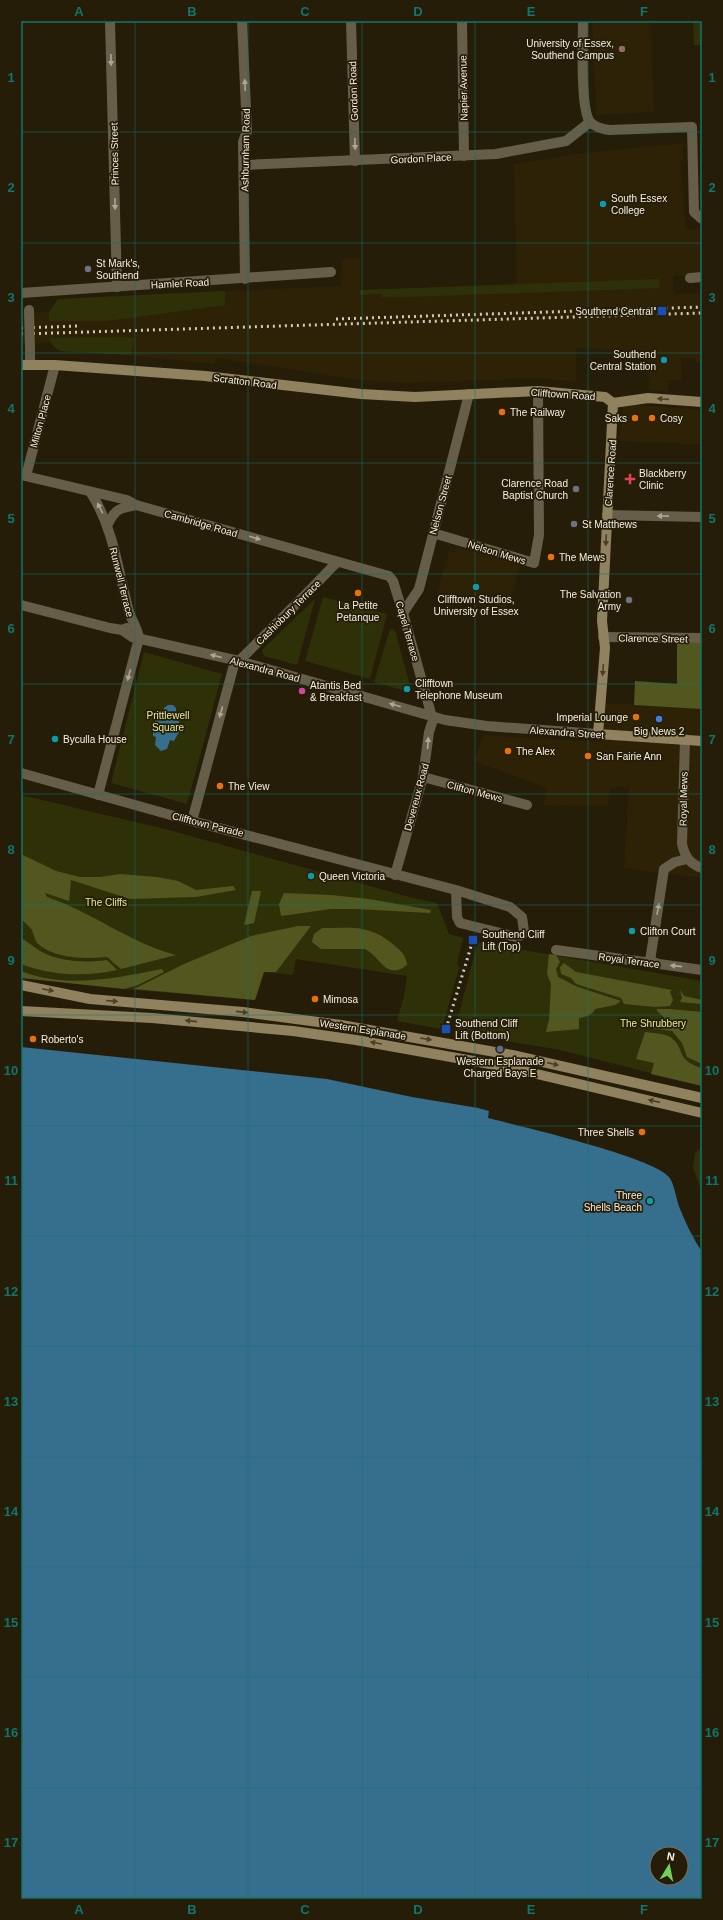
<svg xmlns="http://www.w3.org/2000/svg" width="723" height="1920" font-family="Arial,sans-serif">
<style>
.built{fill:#2e2206}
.green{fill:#2e3107}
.forest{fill:#525720}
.water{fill:#366f8d;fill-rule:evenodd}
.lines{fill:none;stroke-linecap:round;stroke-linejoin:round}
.street{stroke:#665e48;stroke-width:10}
.secondary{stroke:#90825f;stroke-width:10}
.rail{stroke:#d1cbbd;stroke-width:3;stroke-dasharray:2 4;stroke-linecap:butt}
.street-bridge{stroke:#665e48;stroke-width:10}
.oneway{fill:#aea696}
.oneway2{fill:#4b4027}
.grid{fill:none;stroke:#0f766e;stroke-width:1;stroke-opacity:0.55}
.education-dot{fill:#8d6e63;stroke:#261d09;stroke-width:1.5}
.culture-dot{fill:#0f9aa8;stroke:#261d09;stroke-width:1.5}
.worship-dot{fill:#6b7280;stroke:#261d09;stroke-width:1.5}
.transit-dot{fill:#1a4fb4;stroke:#261d09;stroke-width:1.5}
.food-dot{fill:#e8710a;stroke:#261d09;stroke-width:1.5}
.health-dot{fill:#e0444e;stroke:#261d09;stroke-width:1.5}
.hotel-dot{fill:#d1479c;stroke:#261d09;stroke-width:1.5}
.shop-dot{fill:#3f7fe0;stroke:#261d09;stroke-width:1.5}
.service-dot{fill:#5c6f8a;stroke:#261d09;stroke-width:1.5}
.labels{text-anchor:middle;stroke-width:3.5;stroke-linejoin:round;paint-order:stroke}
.poi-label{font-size:10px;fill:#f5efe3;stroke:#261d09;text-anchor:start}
.street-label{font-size:10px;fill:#f5efe3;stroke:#261d09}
.park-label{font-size:10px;fill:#e1eb97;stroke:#261d09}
.neatline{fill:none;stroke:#0f766e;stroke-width:1.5}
.grid-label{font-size:13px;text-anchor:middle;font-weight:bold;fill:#0f766e}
</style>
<rect width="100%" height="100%" fill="#261d09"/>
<g class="built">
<polygon points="592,21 650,21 654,112 597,115"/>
<polygon points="683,143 683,160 680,161 686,230 702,228 702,271 692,275 673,276 674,294 702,293 702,362 695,362 695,358 681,358 682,380 668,380 668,392 649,390 647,351 576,348 576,382 536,378 406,383 360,380 216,358 215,364 125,355 59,351 51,343 21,344 21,313 49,312 58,299 341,286 342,259 360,258 360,290 517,285 514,164 585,153"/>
<polygon points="623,404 702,410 702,444 619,441"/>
<polygon points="456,547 520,564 510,602 507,602 504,613 437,595 449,551 454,552"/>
<polygon points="606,703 702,709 702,878 624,868 629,787 610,788 608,806 544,805 547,788 474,761 484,735 602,742"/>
</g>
<g class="green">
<polygon points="693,21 702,21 702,45 694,45"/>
<polygon points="659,279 660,288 408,297 382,297 382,294 360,295 360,290"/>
<polygon points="225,291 225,305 107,321 49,321 49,312 58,299"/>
<polygon points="124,337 134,338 131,355 59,351 51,343 49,338"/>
<polygon points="323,597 387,614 370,679 305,661"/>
<polygon points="315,599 297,665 264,656 262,651 264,648"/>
<polygon points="390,629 395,630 411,690 409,692 374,682"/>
<polygon points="144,652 222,674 187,804 111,783"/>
<polygon points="21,795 169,830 413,898 437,903 449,934 463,938 457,964 459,968 442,1029 397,1021 404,996 407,976 296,959 293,975 264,972 255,1000 124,989 21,978"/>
<polygon points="478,942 702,981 702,1086 560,1050 454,1032"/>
<polygon points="702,1147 702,1193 693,1167 695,1153"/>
</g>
<g class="forest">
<polygon points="677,643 702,643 702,709 634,705 635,681 677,684"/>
<path d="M21,854L56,871L80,877H100L120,874L157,877L178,881L196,890L233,886L236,890L196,897L130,899L71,880L69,901L45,893L47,897C92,912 130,943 176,955L121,969L107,957C86,959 55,959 38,944C35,941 34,935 32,930C29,926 25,923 21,919Z"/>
<polygon points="252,891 261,891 254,923 244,925"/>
<polygon points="284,893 331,895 369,899 431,910 430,913 356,909 331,909 281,916 279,904"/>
<polygon points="298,926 311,926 276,972 264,972 255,1000 134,989 184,964 251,936"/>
<path d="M322,928C353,928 369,924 394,945C401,951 406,955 407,965C386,981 381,957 365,949H321L312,942L314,934Z"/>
<path d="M21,938C28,942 35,948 42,952C61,962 86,963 107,960L117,970C84,977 53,976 21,964Z"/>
<path d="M549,954L556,955L560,962L556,969L558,977C566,980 570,984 578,987L621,1001L615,1005L595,1009C592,1016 585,1017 579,1018V1029L546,1032L549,1020L551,984L547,974Z"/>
<polygon points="564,963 576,972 672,990 670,992 673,1000 670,1006 655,1007 624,1004 621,998 576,984 571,978 561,974 560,967"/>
<path d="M162,969L164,972L138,985L124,989L21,978V971C66,989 116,978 162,969Z"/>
<polygon points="680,990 684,996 702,1000 702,1004 680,1002 682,998"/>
<polygon points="657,1009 669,1009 702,1012 702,1064 687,1057 682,1043 672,1031 641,1027 661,1025 685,1027 686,1023 669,1022 657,1011"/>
<path d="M645,1032C652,1033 664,1033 670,1037C686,1047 674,1060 702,1068V1086L651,1074L654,1063L636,1059Z"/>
</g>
<g class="water">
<polygon points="168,705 173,705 176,708 176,720 179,721 179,732 174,741 170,740 167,749 161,751 155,745 156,737 153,736 153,724 158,715 162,716 164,708"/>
<path d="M21,1047L327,1079L412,1097L478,1108L489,1111L488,1118C519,1126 653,1157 669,1177C675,1185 676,1200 680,1209C686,1224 693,1238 702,1252V1899H21ZM657,1854H681V1878H657Z"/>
</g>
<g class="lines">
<g class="street">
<polyline points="110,21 117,287"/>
<polyline points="242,21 247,131 243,142 245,279"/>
<polyline points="351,21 355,161"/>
<polyline points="462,21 464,156"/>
<path d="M583,21C583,40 580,109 590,122C595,127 602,129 609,130L692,127L694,212L702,219"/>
<polyline points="244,165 496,154 566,141 590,122"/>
<polyline points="690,278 702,277"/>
<polyline points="21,293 331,272"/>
<polyline points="30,349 30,365"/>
<polyline points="21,475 127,500 136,505 389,576 393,581 403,613 432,717"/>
<polyline points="26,476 55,365"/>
<path d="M91,493C114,529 118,571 129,612C132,621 138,629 139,638L98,795"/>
<polyline points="607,515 702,517"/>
<path d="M108,524C115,509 120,508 136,505"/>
<polyline points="433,533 534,563 539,535 538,391"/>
<polyline points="21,605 110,628 122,630 127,628"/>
<polyline points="403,613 419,589 469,394"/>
<polyline points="122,630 132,637 239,661 445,720 487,726 598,734"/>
<polyline points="603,637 702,638"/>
<polyline points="239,661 312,588 337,562"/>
<path d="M685,739L682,844C685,857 690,864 702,868"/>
<polyline points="21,773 192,821 456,890 510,907 522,917 524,931 522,935 516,937 460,923 457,917 456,890"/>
<polyline points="423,777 527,805"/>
<polyline points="192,821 235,661"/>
<polyline points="395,875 423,777 429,732 434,717"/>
<polyline points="556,950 644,962 650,961 659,964 702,970"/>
<polyline points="650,961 664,869 675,862 687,859"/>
</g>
<g class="secondary">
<polyline points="21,365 55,365 205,376 361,394 415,397 538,391 605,397 613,403"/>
<polyline points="613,403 602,621 605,648 598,734 702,741"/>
<polyline points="613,403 648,398 702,402"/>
<polyline points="21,985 90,999 243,1012 341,1025 512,1055 702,1098"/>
<polyline points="21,1011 152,1018 293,1031 356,1040 507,1067 702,1113"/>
</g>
<g class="rail">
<polyline points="336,319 702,307"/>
<polyline points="21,328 78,326"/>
<polyline points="21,334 702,313"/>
<polyline points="446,1029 473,940"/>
</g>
<polyline class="street-bridge" points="29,310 30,349"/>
</g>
<defs><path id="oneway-solid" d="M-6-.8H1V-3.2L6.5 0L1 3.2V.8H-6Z"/></defs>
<g class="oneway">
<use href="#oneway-solid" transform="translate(111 60) rotate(89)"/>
<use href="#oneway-solid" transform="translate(245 85) rotate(-93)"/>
<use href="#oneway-solid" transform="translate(355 144) rotate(88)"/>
<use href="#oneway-solid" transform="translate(115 204) rotate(89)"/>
<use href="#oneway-solid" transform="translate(100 508) rotate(-117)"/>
<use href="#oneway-solid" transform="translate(663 516) rotate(-179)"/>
<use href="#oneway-solid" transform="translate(255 538) rotate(16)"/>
<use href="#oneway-solid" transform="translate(216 656) rotate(-166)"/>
<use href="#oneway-solid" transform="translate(129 675) rotate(105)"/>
<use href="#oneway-solid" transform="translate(395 705) rotate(-164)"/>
<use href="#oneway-solid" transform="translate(221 712) rotate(105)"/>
<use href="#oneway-solid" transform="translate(428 743) rotate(-86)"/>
<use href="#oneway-solid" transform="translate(658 909) rotate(-80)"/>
<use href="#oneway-solid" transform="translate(676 966) rotate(-174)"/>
</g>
<g class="oneway2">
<use href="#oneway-solid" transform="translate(663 399) rotate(-176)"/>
<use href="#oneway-solid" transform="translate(606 540) rotate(93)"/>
<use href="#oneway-solid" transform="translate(603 670) rotate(94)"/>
<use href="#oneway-solid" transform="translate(48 990) rotate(12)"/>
<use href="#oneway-solid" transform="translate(112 1001) rotate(5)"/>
<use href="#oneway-solid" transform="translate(242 1012) rotate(6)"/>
<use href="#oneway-solid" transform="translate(191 1021) rotate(-174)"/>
<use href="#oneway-solid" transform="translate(426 1039) rotate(9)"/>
<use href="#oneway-solid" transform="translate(376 1043) rotate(-170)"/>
<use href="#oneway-solid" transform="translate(553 1064) rotate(13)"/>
<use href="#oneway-solid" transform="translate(654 1101) rotate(-167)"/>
</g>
<path class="grid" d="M135,21V1899M248,21V1899M362,21V1899M475,21V1899M588,21V1899M21,132H702M21,243H702M21,353H702M21,463H702M21,574H702M21,684H702M21,794H702M21,905H702M21,1015H702M21,1126H702M21,1236H702M21,1346H702M21,1457H702M21,1567H702M21,1677H702M21,1788H702"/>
<circle class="education-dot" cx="622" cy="49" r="4"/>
<g class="culture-dot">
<circle cx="603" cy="204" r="4"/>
<circle cx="664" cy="360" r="4"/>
<circle cx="476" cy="587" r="4"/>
<circle cx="407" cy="689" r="4"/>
<circle cx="55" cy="739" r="4"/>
<circle cx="311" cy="876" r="4"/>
<circle cx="632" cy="931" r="4"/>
<circle cx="650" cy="1201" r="4"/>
</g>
<g class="worship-dot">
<circle cx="88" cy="269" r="4"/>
<circle cx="576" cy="489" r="4"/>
<circle cx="574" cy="524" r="4"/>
<circle cx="629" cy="600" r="4"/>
</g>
<g class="transit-dot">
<rect x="657" y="306" width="10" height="10" rx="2"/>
<rect x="468" y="935" width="10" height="10" rx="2"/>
<rect x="441" y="1024" width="10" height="10" rx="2"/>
</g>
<g class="food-dot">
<circle cx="502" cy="412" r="4"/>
<circle cx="635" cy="418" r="4"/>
<circle cx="652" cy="418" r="4"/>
<circle cx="551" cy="557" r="4"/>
<circle cx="358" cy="593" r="4"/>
<circle cx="636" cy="717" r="4"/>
<circle cx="508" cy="751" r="4"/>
<circle cx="588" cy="756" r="4"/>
<circle cx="220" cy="786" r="4"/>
<circle cx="315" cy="999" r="4"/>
<circle cx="33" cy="1039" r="4"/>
<circle cx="642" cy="1132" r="4"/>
</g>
<path class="health-dot" d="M628 473h4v4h4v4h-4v4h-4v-4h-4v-4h4z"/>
<circle class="hotel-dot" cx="302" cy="691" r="4"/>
<circle class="shop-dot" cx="659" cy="719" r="4"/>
<circle class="service-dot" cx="500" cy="1049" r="4"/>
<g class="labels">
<g class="poi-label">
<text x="614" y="47" text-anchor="end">University of Essex,<tspan x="614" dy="12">Southend Campus</tspan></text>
<text x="611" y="202">South Essex<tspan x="611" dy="12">College</tspan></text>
<text x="96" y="267">St Mark's,<tspan x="96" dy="12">Southend</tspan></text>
<text x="653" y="315" text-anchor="end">Southend Central</text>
<text x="656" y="358" text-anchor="end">Southend<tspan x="656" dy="12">Central Station</tspan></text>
<text x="510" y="416">The Railway</text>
<text x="627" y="422" text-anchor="end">Saks</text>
<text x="660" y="422">Cosy</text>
<text x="639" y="477">Blackberry<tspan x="639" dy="12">Clinic</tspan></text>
<text x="568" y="487" text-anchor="end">Clarence Road<tspan x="568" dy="12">Baptist Church</tspan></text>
<text x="582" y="528">St Matthews</text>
<text x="559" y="561">The Mews</text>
<text x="621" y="598" text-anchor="end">The Salvation<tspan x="621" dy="12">Army</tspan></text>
<text x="476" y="603" text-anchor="middle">Clifftown Studios,<tspan x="476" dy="12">University of Essex</tspan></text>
<text x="358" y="609" text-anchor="middle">La Petite<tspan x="358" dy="12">Petanque</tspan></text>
<text x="415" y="687">Clifftown<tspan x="415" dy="12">Telephone Museum</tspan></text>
<text x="310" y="689">Atantis Bed<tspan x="310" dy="12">&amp; Breakfast</tspan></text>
<text x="628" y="721" text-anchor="end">Imperial Lounge</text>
<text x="659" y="735" text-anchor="middle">Big News 2</text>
<text x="63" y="743">Byculla House</text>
<text x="516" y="755">The Alex</text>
<text x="596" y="760">San Fairie Ann</text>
<text x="228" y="790">The View</text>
<text x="319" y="880">Queen Victoria</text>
<text x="640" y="935">Clifton Court</text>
<text x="482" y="938">Southend Cliff<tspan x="482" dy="12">Lift (Top)</tspan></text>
<text x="323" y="1003">Mimosa</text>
<text x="455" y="1027">Southend Cliff<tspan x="455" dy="12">Lift (Bottom)</tspan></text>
<text x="41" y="1043">Roberto's</text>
<text x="500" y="1065" text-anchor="middle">Western Esplanade<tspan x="500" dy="12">Charged Bays E</tspan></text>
<text x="634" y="1136" text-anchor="end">Three Shells</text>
<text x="642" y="1199" text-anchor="end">Three<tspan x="642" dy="12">Shells Beach</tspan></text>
</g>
<g class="street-label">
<text transform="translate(463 88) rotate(-91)" y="4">Napier Avenue</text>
<text transform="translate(353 91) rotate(-92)" y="4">Gordon Road</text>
<text transform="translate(245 150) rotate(-89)" y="4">Ashburnham Road</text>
<text transform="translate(114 154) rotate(-91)" y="4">Princes Street</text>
<text transform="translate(421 158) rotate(-3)" y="4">Gordon Place</text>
<text transform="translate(180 283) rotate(-3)" y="4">Hamlet Road</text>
<text transform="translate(245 381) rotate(7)" y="4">Scratton Road</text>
<text transform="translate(563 394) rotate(4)" y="4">Clifftown Road</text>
<text transform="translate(40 421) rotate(-75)" y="4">Milton Place</text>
<text transform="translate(610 473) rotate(-86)" y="4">Clarence Road</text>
<text transform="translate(440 505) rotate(-75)" y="4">Nelson Street</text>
<text transform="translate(201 523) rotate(16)" y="4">Cambridge Road</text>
<text transform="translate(497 552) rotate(17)" y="4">Nelson Mews</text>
<text transform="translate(122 582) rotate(76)" y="4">Runwell Terrace</text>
<text transform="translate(288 612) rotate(-45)" y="4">Cashiobury Terrace</text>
<text transform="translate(408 631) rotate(74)" y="4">Capel Terrace</text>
<text transform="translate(653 638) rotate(1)" y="4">Clarence Street</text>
<text transform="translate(265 669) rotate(15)" y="4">Alexandra Road</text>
<text transform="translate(567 732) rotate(4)" y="4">Alexandra Street</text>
<text transform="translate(475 791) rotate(15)" y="4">Clifton Mews</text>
<text transform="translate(416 797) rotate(-75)" y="4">Devereux Road</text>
<text transform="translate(683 799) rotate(-89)" y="4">Royal Mews</text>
<text transform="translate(208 824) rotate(14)" y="4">Clifftown Parade</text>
<text transform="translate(629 960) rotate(8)" y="4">Royal Terrace</text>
<text transform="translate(363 1029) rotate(9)" y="4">Western Esplanade</text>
</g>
<g class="park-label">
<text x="168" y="719">Prittlewell<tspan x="168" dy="12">Square</tspan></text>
<text x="106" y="906">The Cliffs</text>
<text x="653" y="1027">The Shrubbery</text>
</g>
</g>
<rect width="723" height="1920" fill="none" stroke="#261d09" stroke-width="44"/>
<g transform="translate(669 1866) rotate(10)"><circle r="19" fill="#261d09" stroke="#797160"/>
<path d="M0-3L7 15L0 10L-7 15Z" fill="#73d25c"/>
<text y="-6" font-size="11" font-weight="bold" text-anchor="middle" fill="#f5efe3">N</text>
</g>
<rect x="22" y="22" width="679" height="1876" class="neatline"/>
<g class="grid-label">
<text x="79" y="16">A</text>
<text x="192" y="16">B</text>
<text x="305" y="16">C</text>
<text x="418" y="16">D</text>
<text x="531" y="16">E</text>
<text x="644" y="16">F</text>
<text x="11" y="82">1</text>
<text x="712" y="82">1</text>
<text x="11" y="192">2</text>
<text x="712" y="192">2</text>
<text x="11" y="302">3</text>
<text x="712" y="302">3</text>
<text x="11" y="413">4</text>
<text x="712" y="413">4</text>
<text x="11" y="523">5</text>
<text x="712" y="523">5</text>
<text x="11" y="633">6</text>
<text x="712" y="633">6</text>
<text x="11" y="744">7</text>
<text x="712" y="744">7</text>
<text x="11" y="854">8</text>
<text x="712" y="854">8</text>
<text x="11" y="965">9</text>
<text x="712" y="965">9</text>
<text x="11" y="1075">10</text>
<text x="712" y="1075">10</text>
<text x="11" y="1185">11</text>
<text x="712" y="1185">11</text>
<text x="11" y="1296">12</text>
<text x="712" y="1296">12</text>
<text x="11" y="1406">13</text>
<text x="712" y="1406">13</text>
<text x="11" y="1516">14</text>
<text x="712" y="1516">14</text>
<text x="11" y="1627">15</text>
<text x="712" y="1627">15</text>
<text x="11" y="1737">16</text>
<text x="712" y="1737">16</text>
<text x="11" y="1847">17</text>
<text x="712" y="1847">17</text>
<text x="79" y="1914">A</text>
<text x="192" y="1914">B</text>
<text x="305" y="1914">C</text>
<text x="418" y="1914">D</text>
<text x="531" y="1914">E</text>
<text x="644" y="1914">F</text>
</g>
</svg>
